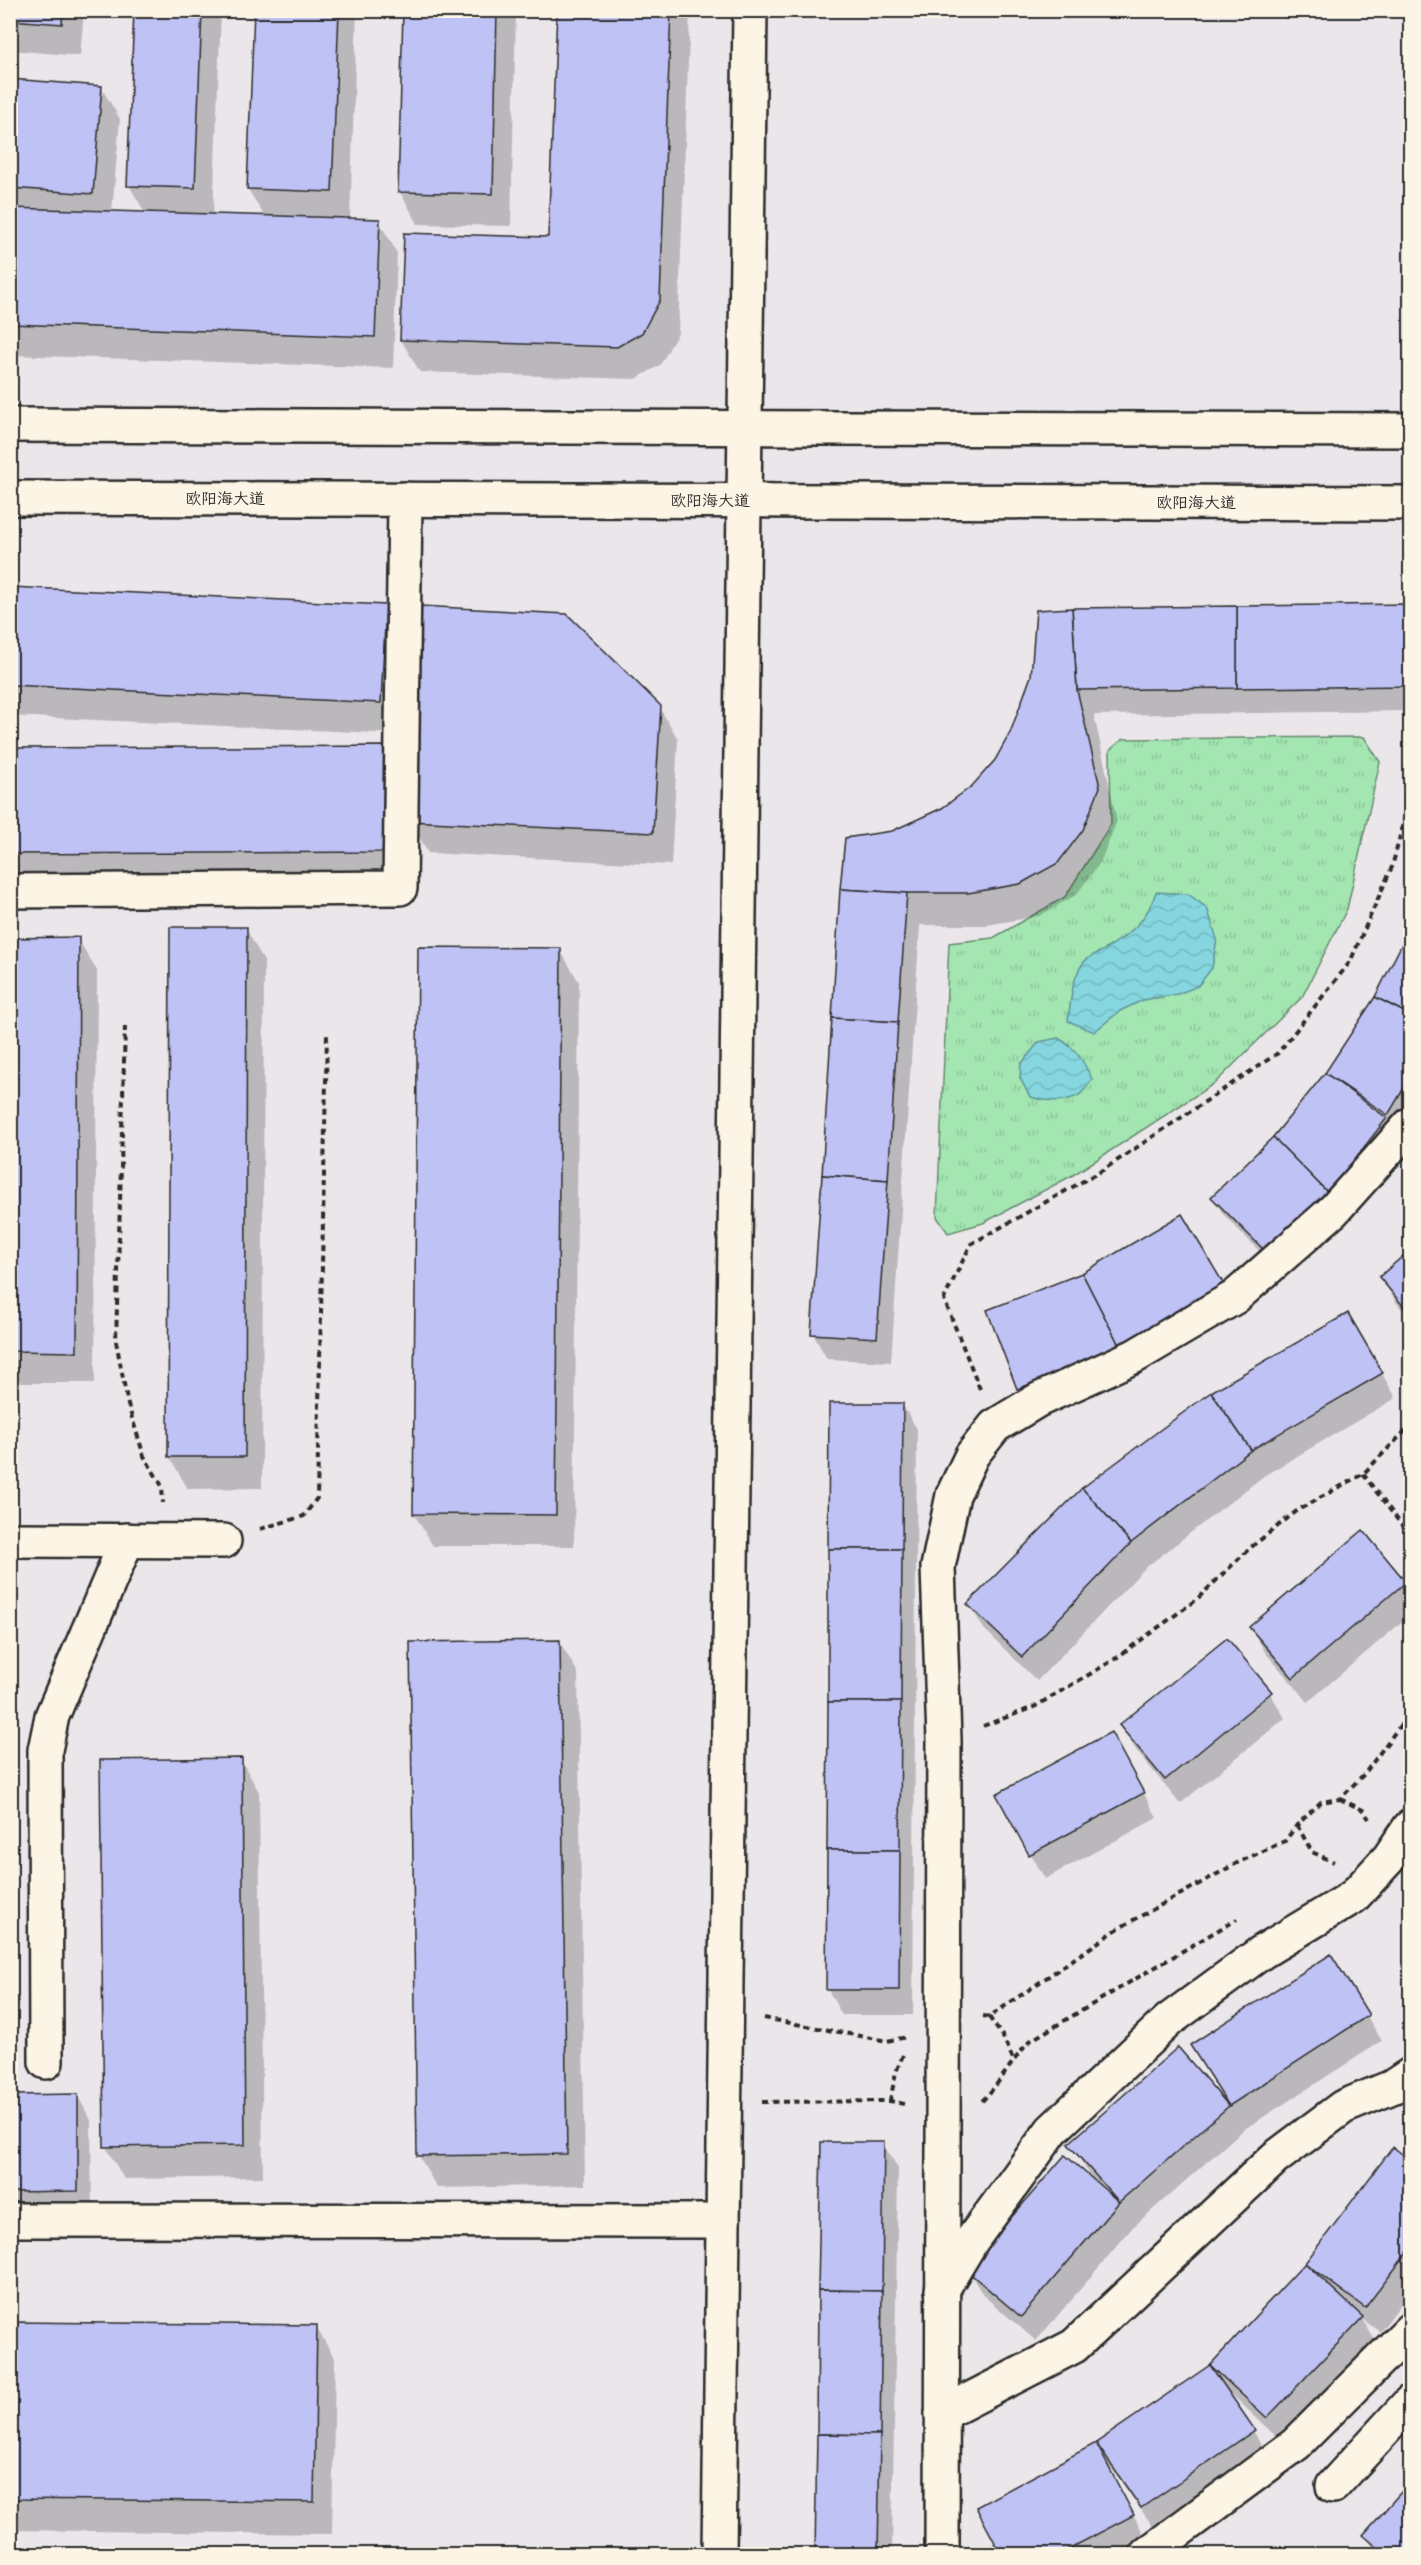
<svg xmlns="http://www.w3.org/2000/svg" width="1421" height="2565" font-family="'Playpen Sans','LXGW WenKai TC',sans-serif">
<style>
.grass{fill:url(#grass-tufts);stroke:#67886e;stroke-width:1.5}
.water{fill:url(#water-waves);stroke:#619297;stroke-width:1.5}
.shadow{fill:#0003}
.building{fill:#bfc2f4;stroke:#2b2b2b;stroke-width:1.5}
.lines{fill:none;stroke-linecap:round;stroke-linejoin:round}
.minor-casing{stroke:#2b2b2b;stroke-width:38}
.major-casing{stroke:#2b2b2b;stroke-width:38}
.path{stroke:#2b2b2b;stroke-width:4;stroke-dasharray:6 4.5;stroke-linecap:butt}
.minor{stroke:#fcf5e5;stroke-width:33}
.major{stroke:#fcf5e5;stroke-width:33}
.labels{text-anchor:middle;stroke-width:4.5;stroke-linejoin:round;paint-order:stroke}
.street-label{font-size:16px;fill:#2b2b2b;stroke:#fcf5e5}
</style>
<defs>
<pattern id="grass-tufts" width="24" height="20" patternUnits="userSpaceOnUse" patternTransform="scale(1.5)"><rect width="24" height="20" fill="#a3e6b1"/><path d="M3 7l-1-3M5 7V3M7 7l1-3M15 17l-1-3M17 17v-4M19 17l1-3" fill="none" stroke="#8cc598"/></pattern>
<pattern id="water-waves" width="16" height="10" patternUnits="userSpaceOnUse" patternTransform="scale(1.5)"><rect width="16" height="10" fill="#85d6df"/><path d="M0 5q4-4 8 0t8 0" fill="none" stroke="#73b8c0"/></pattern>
</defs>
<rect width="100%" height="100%" fill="#eae6ea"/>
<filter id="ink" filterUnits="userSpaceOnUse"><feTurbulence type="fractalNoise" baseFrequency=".0167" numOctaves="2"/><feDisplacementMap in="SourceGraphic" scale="12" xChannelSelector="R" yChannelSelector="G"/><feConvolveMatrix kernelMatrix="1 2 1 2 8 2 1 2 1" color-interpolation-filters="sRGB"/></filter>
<g filter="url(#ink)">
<polygon class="grass" points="1364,737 1380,762 1347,909 1302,997 1215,1083 1073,1175 983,1223 948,1233 937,1217 949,943 993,938 1065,897 1111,824 1110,750 1123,739"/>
<g class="water">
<path d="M1156,892L1188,894L1207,908L1217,939L1212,968L1198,986L1178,994L1143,1000L1120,1011L1094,1032L1068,1021C1071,1002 1071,978 1084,962C1088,957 1098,953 1104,950C1129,935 1147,921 1156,892Z"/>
<path d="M1058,1038C1076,1048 1083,1060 1092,1079C1088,1084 1084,1092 1079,1095C1065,1103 1045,1101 1030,1097L1020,1078L1021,1064L1039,1042Z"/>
</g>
<g class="shadow">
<polygon points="10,10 84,10 80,56 10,50"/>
<polygon points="136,10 221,10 213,216 265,217 248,189 255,10 357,10 350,220 379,221 397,253 393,368 10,355 10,81 101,87 120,119 112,212 145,213 129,185"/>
<polygon points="404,10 516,10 511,226 418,224 400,192"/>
<polygon points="558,10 690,10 678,333 660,365 636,379 420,372 401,340 549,239"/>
<polygon points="10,588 385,606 403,638 398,734 10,716"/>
<polygon points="1410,606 1410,711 1094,715 1117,821 1100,863 1076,895 1039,916 987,925 920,925 891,1362 827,1359 813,1334 842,890 892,832 943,809 973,788 996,761 1072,610"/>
<polygon points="659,707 678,739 671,865 428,853 410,820"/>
<polygon points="385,748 403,780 403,884 10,886 10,749"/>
<polygon points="246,929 264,961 262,1488 188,1489 169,1456"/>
<polygon points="1410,931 1410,1110 1277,1269 1223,1214 1213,1197 1274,1138 1326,1074 1376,998"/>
<polygon points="10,939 78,939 97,971 95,1383 21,1383 10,1366"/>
<polygon points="560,950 579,982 574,1546 433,1546 414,1514"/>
<polygon points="1410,1252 1410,1320 1396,1302 1381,1278"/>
<polygon points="989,1311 1239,1313 1136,1376 1033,1414 1019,1389"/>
<polygon points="1348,1315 1396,1398 1265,1475 1145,1568 1037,1681 984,1629 969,1604"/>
<polygon points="902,1404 917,1429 913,2015 842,2015 828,1990 830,1405"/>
<polygon points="1363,1533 1405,1583 1410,1593 1410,1615 1308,1702 1265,1652 1251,1627"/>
<polygon points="559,1641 578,1673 585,2185 437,2188 419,2156 412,1644"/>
<polygon points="1270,1693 1285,1718 1180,1804 1136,1750 1121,1725"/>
<polygon points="1125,1759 1157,1818 1045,1879 998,1795"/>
<polygon points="241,1760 259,1792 263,2177 124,2179 106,2147 102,1761"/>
<polygon points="1330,1956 1382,2041 1243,2130 1133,2227 1036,2341 983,2295 968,2270 1091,2177 1070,2144 1224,2103 1226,2101 1192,2045"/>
<polygon points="77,2095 91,2120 92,2216 10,2216 10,2096"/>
<polygon points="822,2143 883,2144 898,2168 892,2554 816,2554"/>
<polygon points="1393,2149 1410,2162 1410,2292 1380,2332 1362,2319 1376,2342 1282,2442 1229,2392 1268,2455 1157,2532 1111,2468 1110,2469 1147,2541 1121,2554 1002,2554 978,2508 1097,2444 1215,2370 1212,2365 1307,2264"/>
<polygon points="10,2324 316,2327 335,2359 332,2534 10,2530"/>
<polygon points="1410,2484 1410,2554 1378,2554 1365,2535"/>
</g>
<g class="building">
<polygon points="10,10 63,10 62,24 10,20"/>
<polygon points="134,10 202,10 195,188 127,186"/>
<polygon points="254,10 339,10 332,192 247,189"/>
<polygon points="403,10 497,10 493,194 398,192"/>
<polygon points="557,10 671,10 660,300 642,333 617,347 400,340 404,233 548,237"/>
<polygon points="10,79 102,86 93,194 10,188"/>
<polygon points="10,208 380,219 375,337 10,324"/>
<polygon points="10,587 386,605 381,703 10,685"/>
<polygon points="1410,604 1410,686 1237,688 1237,606"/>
<polygon points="420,606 567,614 661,706 653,833 408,821"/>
<polygon points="1237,606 1237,688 1077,690 1072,608"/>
<polygon points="1072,608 1077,690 1100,787 1083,830 1058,863 1020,884 968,893 907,893 840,889 845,838 892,831 942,808 972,786 995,760 1010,733 1031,676 1036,610"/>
<polygon points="385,746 385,852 10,854 10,748"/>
<polygon points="840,889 907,893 898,1022 832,1018"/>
<polygon points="170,927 247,927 245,1457 168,1457"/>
<polygon points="1410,928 1410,1015 1375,997"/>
<polygon points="79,937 77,1352 10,1351 10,938"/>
<polygon points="418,947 561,948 556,1515 413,1514"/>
<polygon points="1375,997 1410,1015 1410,1078 1388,1115 1325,1073"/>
<polygon points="832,1018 898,1022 888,1180 822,1175"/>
<polygon points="1325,1073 1387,1118 1328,1193 1273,1137"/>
<polygon points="1273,1137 1328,1193 1267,1253 1211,1197"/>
<polygon points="822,1175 888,1180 877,1338 811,1334"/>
<polygon points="1182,1214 1226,1288 1122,1351 1082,1273"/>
<polygon points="1410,1250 1410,1314 1379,1277"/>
<polygon points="1082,1273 1122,1351 1017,1389 987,1310"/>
<polygon points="1348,1313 1383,1373 1251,1450 1211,1392"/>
<polygon points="1211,1392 1251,1450 1131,1543 1082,1488"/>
<polygon points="829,1403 903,1403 902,1549 828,1549"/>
<polygon points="1082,1488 1131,1543 1022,1657 967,1604"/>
<polygon points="1363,1530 1406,1582 1293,1678 1249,1627"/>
<polygon points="828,1549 902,1549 901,1702 828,1702"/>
<polygon points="1227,1638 1272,1692 1165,1780 1119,1725"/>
<polygon points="560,1640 567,2154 417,2156 410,1642"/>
<polygon points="828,1702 901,1702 900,1850 827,1850"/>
<polygon points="1111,1732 1144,1793 1029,1855 996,1794"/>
<polygon points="242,1758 245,2145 104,2147 100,1760"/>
<polygon points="827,1850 900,1850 899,1990 826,1990"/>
<polygon points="1331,1954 1369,2015 1229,2106 1190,2045"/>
<polygon points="1178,2047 1229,2106 1119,2202 1068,2144"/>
<polygon points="78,2094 78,2191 10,2192 10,2095"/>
<polygon points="821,2142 884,2142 882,2291 818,2290"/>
<polygon points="1393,2147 1410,2160 1410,2249 1365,2308 1305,2263"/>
<polygon points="1065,2155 1119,2202 1021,2317 966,2270"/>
<polygon points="1305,2263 1363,2317 1267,2418 1210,2365"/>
<polygon points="818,2290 882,2291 880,2435 817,2434"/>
<polygon points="10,2322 317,2325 314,2502 10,2499"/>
<polygon points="1210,2365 1255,2430 1141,2508 1096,2443"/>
<polygon points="817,2434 880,2435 878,2554 815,2554"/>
<polygon points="1096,2443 1134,2515 1059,2554 1001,2554 976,2507"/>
<polygon points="1410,2482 1410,2554 1385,2554 1363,2535"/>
</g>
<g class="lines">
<g class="minor-casing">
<g id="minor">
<polyline points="10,891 400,888 405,499"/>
<polyline points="10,1540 224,1541"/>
<polyline points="46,2062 45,1750 52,1716 127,1540"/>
<polyline points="10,2220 723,2221"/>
<polyline points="942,2290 972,2240 1052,2130 1169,2020 1262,1952 1353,1897 1389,1858 1410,1827"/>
<polyline points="942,2414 1074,2346 1275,2158 1343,2107 1392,2087 1410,2075"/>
<polyline points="1333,2486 1410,2402"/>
<polyline points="942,2554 944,1740 938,1567 953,1495 972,1455 995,1426 1038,1400 1135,1356 1235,1297 1333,1211 1410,1125"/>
<polyline points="1147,2554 1296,2444 1410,2330"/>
</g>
</g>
<g class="major-casing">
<g id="major">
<polyline points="10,425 1410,430"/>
<polyline points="10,498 1410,503"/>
<polyline points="719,2554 750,10"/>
</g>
</g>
<g class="path">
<polyline points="125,1026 116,1341 128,1405 144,1456 162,1486 163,1503"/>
<polyline points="980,1389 944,1299 971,1244 1103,1170 1278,1053 1350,962 1392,867 1410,797"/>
<polyline points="1363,1474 1410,1536"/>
<polyline points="260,1529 304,1516 317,1498 327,1035"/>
<polyline points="983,1726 1034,1707 1112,1661 1196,1600 1250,1548 1298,1510 1363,1474 1410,1426"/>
<polyline points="1340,1799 1363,1810 1369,1819"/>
<polyline points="1297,1825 1312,1852 1334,1862"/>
<polyline points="983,2016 989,2017 1119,1928 1239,1862 1285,1841 1297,1825 1321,1802 1340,1799 1365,1773 1410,1712"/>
<polyline points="989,2017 1003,2037 1013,2059"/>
<polyline points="764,2018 887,2041 907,2037"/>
<polyline points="890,2101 896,2072 903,2055"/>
<path d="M982,2101C1001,2082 1012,2060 1030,2041L1237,1919"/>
<polyline points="762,2102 890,2101 904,2104"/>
</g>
<use href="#minor" class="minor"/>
<use href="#major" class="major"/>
</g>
</g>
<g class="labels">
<g class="street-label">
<text x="225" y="504">欧阳海大道</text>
<text x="710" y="506">欧阳海大道</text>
<text x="1196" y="508">欧阳海大道</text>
</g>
</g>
<rect width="1421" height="2565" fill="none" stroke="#fcf5e5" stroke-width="36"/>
<rect x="18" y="18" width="1385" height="2529" fill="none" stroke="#2b2b2b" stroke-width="2" filter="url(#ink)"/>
</svg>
